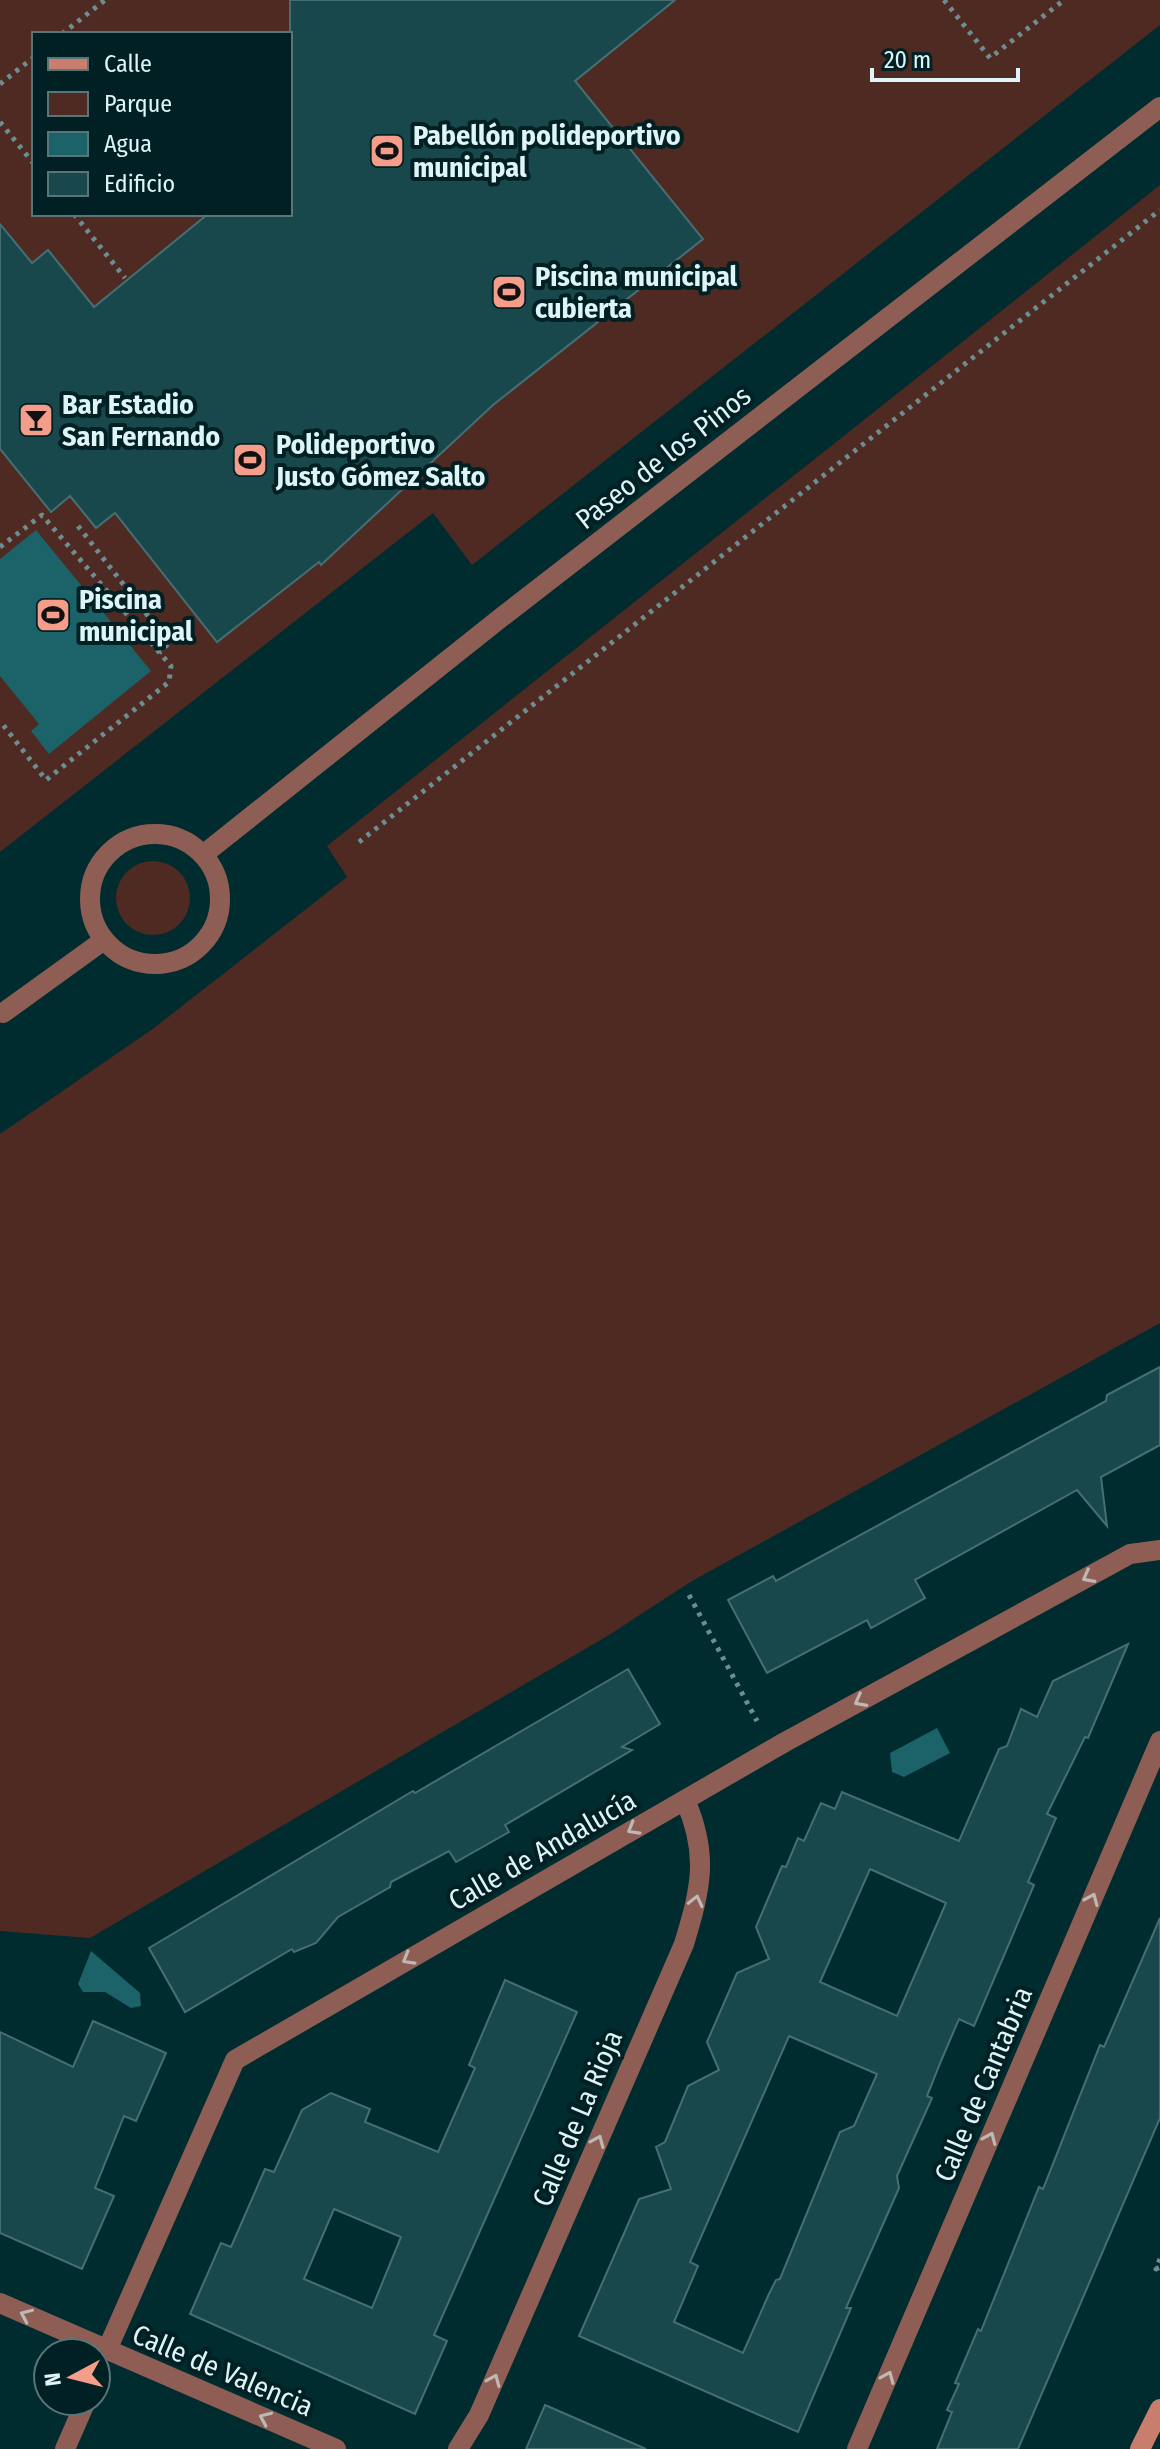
<svg xmlns="http://www.w3.org/2000/svg" width="1160" height="2449" font-family="'Fira Sans Condensed',sans-serif">
<style>
.green{fill:#4e2a22;fill-rule:evenodd}
.water{fill:#1c6269}
.building{fill:#18474c;stroke:#466f74;stroke-width:2;fill-rule:evenodd}
.lines{fill:none;stroke-linecap:round;stroke-linejoin:round}
.path{stroke:#6c8d91;stroke-width:5;stroke-dasharray:4 6;stroke-linecap:butt}
.pedestrian{stroke:#8e5e54;stroke-width:20}
.minor{stroke:#8e5e54;stroke-width:20}
.secondary{stroke:#c97d6d;stroke-width:20}
.oneway{stroke:#beb8b6}
.labels{text-anchor:middle;stroke-width:8;stroke-linejoin:round;paint-order:stroke}
.poi-label{font-size:28px;font-weight:bold;fill:#def4f7;stroke:#012023;text-anchor:start}
.street-label{font-size:28px;fill:#def4f7;stroke:#012023}
</style>
<rect width="100%" height="100%" fill="#002b2f"/>
<g class="green">
<path d="M0,0H1160V25L472,565L433,513L0,852ZM34,34H290V214H34Z"/>
<polygon points="1160,185 1160,1323 692,1581 609,1635 90,1938 0,1931 0,1134 154,1028 347,877 327,846"/>
<circle cx="153" cy="898" r="37"/>
</g>
<g class="water">
<polygon points="36,530 151,671 49,754 31,731 39,724 0,676 0,559"/>
<polygon points="937,1728 950,1753 904,1777 892,1772 890,1753"/>
<polygon points="91,1951 140,1993 141,2006 131,2008 105,1992 83,1992 78,1984"/>
</g>
<g class="building">
<polygon points="290,0 675,0 575,81 703,239 493,405 321,565 319,562 217,642 115,513 96,528 70,496 51,512 0,449 0,224 32,263 48,250 94,307 208,214 290,214"/>
<polygon points="1160,1367 1160,1445 1101,1477 1107,1526 1077,1490 915,1580 925,1598 871,1628 867,1620 767,1673 728,1600 773,1576 776,1581 1106,1401 1107,1395"/>
<path d="M1128,1644L1088,1738L1085,1737L1047,1814L1056,1818L1028,1882L1034,1885L974,2026L959,2019L941,2061L927,2096L932,2098L897,2176L899,2188L846,2308H851L798,2432L579,2336L639,2199L671,2189L656,2147L665,2142L688,2086L719,2070L707,2042L737,1973L769,1959L756,1927L782,1866L786,1867L798,1838L804,1841L821,1803L835,1809L842,1792L959,1841L999,1749L1007,1746L1021,1709L1037,1717L1053,1681ZM870,1869L946,1903L897,2016L820,1982ZM789,2036L877,2074L854,2126L840,2132L780,2279L776,2280L768,2296L743,2353L674,2322L698,2266L690,2262Z"/>
<polygon points="628,1669 660,1724 622,1747 632,1750 505,1825 509,1832 456,1862 449,1851 391,1882 390,1887 338,1917 316,1943 294,1952 292,1949 185,2012 149,1948 413,1791 415,1793"/>
<polygon points="1160,1918 1160,2118 1018,2449 937,2449 952,2412 947,2410 959,2384 955,2383 978,2329 981,2331 1039,2187 1043,2189 1100,2045 1104,2047"/>
<path d="M505,1980L577,2012L434,2335L447,2341L415,2414L190,2314L221,2243L231,2247L265,2169L274,2172L302,2110L331,2093L370,2109L365,2122L438,2152L475,2068L469,2065ZM334,2209L401,2237L372,2308L304,2279Z"/>
<polygon points="93,2021 166,2053 136,2121 124,2116 95,2188 114,2196 82,2269 0,2233 0,2032 73,2067"/>
<polygon points="545,2405 646,2449 526,2449"/>
</g>
<g class="lines">
<g class="path">
<polyline points="944,0 990,58 1064,0"/>
<polyline points="62,34 105,0"/>
<polyline points="0,84 34,57"/>
<polyline points="0,122 34,164"/>
<polyline points="74,214 125,278"/>
<polyline points="78,526 169,643 159,653"/>
<polyline points="0,547 42,515 171,666 169,682 46,780 0,721"/>
<polyline points="359,842 1160,210"/>
<polyline points="689,1595 757,1721"/>
<polyline points="1160,2259 1156,2269 1160,2267"/>
</g>
<g class="pedestrian">
<polyline points="96,2377 97,2375"/>
<polyline points="65,2449 86,2401"/>
</g>
<g class="minor">
<circle cx="155" cy="899" r="65"/>
<polyline points="204,854 498,620 1160,107"/>
<polyline points="3,1013 104,940"/>
<polyline points="0,2303 336,2449"/>
<polyline points="107,2350 235,2060 785,1742 1130,1554 1160,1550"/>
<path d="M458,2449L479,2415L684,1944C701,1888 709,1854 685,1800"/>
<polyline points="857,2449 1160,1741"/>
</g>
<polyline class="secondary" points="1140,2449 1160,2409"/>
</g>
<defs><path id="oneway-chevron" d="M-2-3.5L2.5 0L-2 3.5" fill="none" stroke-width="1.6" stroke-linecap="round" stroke-linejoin="round" transform="scale(2)"/></defs>
<g class="oneway">
<use href="#oneway-chevron" transform="translate(1088 1577) rotate(152)"/>
<use href="#oneway-chevron" transform="translate(860 1701) rotate(152)"/>
<use href="#oneway-chevron" transform="translate(633 1829) rotate(150)"/>
<use href="#oneway-chevron" transform="translate(1092 1899) rotate(-67)"/>
<use href="#oneway-chevron" transform="translate(696 1901) rotate(-77)"/>
<use href="#oneway-chevron" transform="translate(408 1959) rotate(150)"/>
<use href="#oneway-chevron" transform="translate(990 2138) rotate(-67)"/>
<use href="#oneway-chevron" transform="translate(598 2141) rotate(-67)"/>
<use href="#oneway-chevron" transform="translate(26 2315) rotate(-156)"/>
<use href="#oneway-chevron" transform="translate(888 2377) rotate(-67)"/>
<use href="#oneway-chevron" transform="translate(494 2380) rotate(-67)"/>
<use href="#oneway-chevron" transform="translate(265 2418) rotate(-156)"/>
</g>
<defs>
<g id="stadium-square" transform="scale(1.8)"><rect x="-9" y="-9" width="18" height="18" rx="4" fill="#f49d8b" stroke="#012023"/><path d="M0-5a6.5 5 0 1 0 0 10a6.5 5 0 1 0 0-10ZM-3.5-1.8h7v3.6h-7Z" fill="#111"/></g>
<g id="bar-square" transform="scale(1.8)"><rect x="-9" y="-9" width="18" height="18" rx="4" fill="#f49d8b" stroke="#012023"/><path d="M-6-5H6L.8 .8V4.5H3.5V6h-7V4.5H-.8V.8Z" fill="#111"/></g>
</defs>
<g fill-rule="evenodd">
<use href="#stadium-square" x="387" y="151"/>
<use href="#stadium-square" x="509" y="292"/>
<use href="#bar-square" x="36" y="420"/>
<use href="#stadium-square" x="250" y="460"/>
<use href="#stadium-square" x="53" y="615"/>
</g>
<g class="labels">
<g class="poi-label">
<text x="413" y="145">Pabellón polideportivo<tspan x="413" dy="32">municipal</tspan></text>
<text x="535" y="286">Piscina municipal<tspan x="535" dy="32">cubierta</tspan></text>
<text x="62" y="414">Bar Estadio<tspan x="62" dy="32">San Fernando</tspan></text>
<text x="276" y="454">Polideportivo<tspan x="276" dy="32">Justo Gómez Salto</tspan></text>
<text x="79" y="609">Piscina<tspan x="79" dy="32">municipal</tspan></text>
</g>
<g class="street-label">
<text transform="translate(663 457) rotate(-38)" y="10">Paseo de los Pinos</text>
<text transform="translate(542 1850) rotate(-30)" y="10">Calle de Andalucía</text>
<text transform="translate(983 2084) rotate(-67)" y="10">Calle de Cantabria</text>
<text transform="translate(577 2118) rotate(-67)" y="10">Calle de La Rioja</text>
<text transform="translate(223 2370) rotate(23)" y="10">Calle de Valencia</text>
</g>
</g>
<rect x="32" y="32" width="260" height="184" fill="#012023" stroke="#597578" stroke-width="2"/>
<rect x="48" y="58" width="40" height="12" fill="#c97d6d" stroke="#597578" stroke-width="2"/>
<text x="104" y="72" font-size="24" fill="#def4f7">Calle</text>
<rect x="48" y="92" width="40" height="24" fill="#4e2a22" stroke="#597578" stroke-width="2"/>
<text x="104" y="112" font-size="24" fill="#def4f7">Parque</text>
<rect x="48" y="132" width="40" height="24" fill="#1c6269" stroke="#597578" stroke-width="2"/>
<text x="104" y="152" font-size="24" fill="#def4f7">Agua</text>
<rect x="48" y="172" width="40" height="24" fill="#18474c" stroke="#597578" stroke-width="2"/>
<text x="104" y="192" font-size="24" fill="#def4f7">Edificio</text>
<g transform="translate(72 2377) rotate(263)"><circle r="38" fill="#012023" stroke="#597578" stroke-width="2"/>
<path d="M0-6L14 30L0 20L-14 30Z" fill="#f49d8b"/>
<text y="-12" font-size="22" font-weight="bold" text-anchor="middle" fill="#def4f7">N</text>
</g>
<path d="M872 68v12h146v-12" fill="none" stroke="#def4f7" stroke-width="4"/>
<text x="884" y="68" font-size="24" fill="#def4f7" stroke="#012023" stroke-width="6" paint-order="stroke">20 m</text>
</svg>
